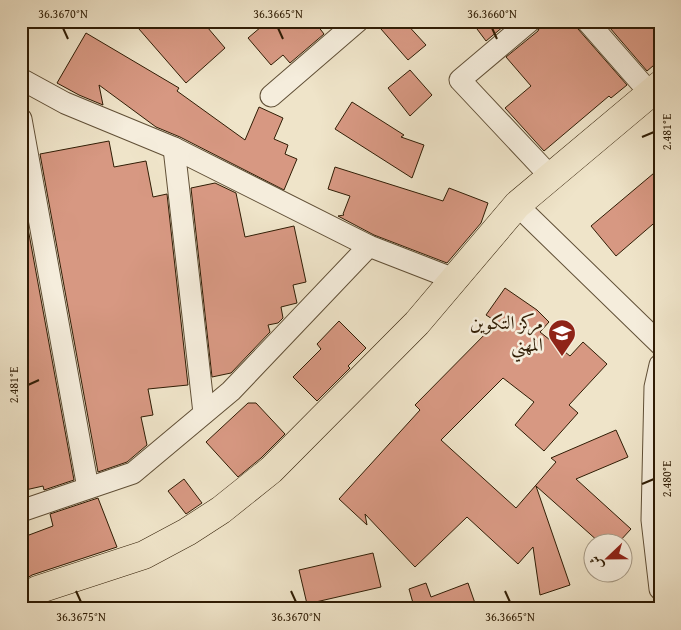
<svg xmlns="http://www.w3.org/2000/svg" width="681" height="630" font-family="'Gentium Book Plus',Amiri,serif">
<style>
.building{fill:#d79882;stroke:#301d05}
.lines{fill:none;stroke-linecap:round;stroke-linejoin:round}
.minor-casing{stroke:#604f36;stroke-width:23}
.primary-casing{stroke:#301d05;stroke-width:29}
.minor{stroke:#f5eddc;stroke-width:21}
.primary{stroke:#efe4c9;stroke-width:28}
.ticks{fill:none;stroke:#301d05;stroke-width:2}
.labels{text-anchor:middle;stroke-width:5;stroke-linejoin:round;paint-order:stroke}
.poi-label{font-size:19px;fill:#301d05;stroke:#f5eddc;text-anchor:end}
.neatline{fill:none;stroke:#301d05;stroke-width:2}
.ticks-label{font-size:12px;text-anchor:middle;fill:#301d05}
</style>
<rect width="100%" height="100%" fill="#efe4c9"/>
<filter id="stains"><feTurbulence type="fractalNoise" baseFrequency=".004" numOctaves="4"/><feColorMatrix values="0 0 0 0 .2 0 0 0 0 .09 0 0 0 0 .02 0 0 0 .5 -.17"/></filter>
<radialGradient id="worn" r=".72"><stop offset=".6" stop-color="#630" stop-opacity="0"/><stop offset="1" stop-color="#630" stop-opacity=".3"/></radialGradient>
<g class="building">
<polygon points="132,21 202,21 225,48 186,83"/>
<polygon points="268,21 314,21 324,34 290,63 283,55 271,65 248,38"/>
<polygon points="374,21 404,21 426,45 408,60"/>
<polygon points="471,21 510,21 486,41"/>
<polygon points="542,21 575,21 578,29 627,85 611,98 609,96 544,151 505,108 531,86 506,57 538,31"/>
<polygon points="604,21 660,21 660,60 647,71"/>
<polygon points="86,33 179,88 177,91 245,140 259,107 283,118 274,139 288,145 285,154 297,159 284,190 180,137 156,127 99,85 103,105 79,95 57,83"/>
<polygon points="410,70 432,95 410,116 388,88"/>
<polygon points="352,102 404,135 401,137 424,145 412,178 335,129"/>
<polygon points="109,141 114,167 146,161 153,197 167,194 188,385 148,389 153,415 141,417 147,445 127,462 98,472 40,154"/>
<polygon points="335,167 443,201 449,188 488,203 481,223 447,263 374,235 338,216 344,215 343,214 350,196 328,189"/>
<polygon points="660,168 660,218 616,256 591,226"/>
<polygon points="215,183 236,193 245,237 294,226 306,282 293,285 297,303 281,307 283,318 278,323 268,325 270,332 231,373 212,377 191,188"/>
<polygon points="21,190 74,480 44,490 43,486 21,491"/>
<polygon points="505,288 537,310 549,322 540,332 570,356 583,342 607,364 569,405 578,413 544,451 515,425 534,402 503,378 441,440 516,508 556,462 551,458 616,430 628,457 576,479 631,529 619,542 599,542 536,486 570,585 540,595 533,547 518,564 467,517 415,567 365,514 367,525 339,499 420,410 415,405 497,322 486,315"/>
<polygon points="339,321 366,348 348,366 350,368 317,401 293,377 321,349 317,344"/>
<polygon points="248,403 256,403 285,434 261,458 238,477 206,442"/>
<polygon points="184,479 202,503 186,514 168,491"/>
<polygon points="98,498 117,547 32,575 21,582 21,538 53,526 50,514"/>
<polygon points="373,553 381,587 307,604 299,570"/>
<polygon points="426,583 431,597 468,583 477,609 405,609 404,606 413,603 409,589"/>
</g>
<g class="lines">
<g class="minor-casing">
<g id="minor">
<polyline points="530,21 460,80 551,177"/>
<polyline points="587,21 650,93"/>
<polyline points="21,79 65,103 174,148 369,246 454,279"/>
<polyline points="271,96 358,21"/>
<polyline points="21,119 88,488"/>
<polyline points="174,148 204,413"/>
<polyline points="517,205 660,344"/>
<polyline points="660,365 655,387 652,520 660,589"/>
<polyline points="21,511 133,473 231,391 369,246"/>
</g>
</g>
<g class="primary-casing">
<polyline id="primary" points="21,602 37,590 144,555 187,532 221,510 271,470 417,323 517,205 660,85"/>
</g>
<use href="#minor" class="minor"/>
<use href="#primary" class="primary"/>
</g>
<path class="ticks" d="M63,28L68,39M278,28L283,39M492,28L497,39M642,137L654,132M28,385L39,380M642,484L654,479M76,591L81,602M291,591L296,602M505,591L510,602"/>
<defs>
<g id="university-pin" transform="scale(1.4375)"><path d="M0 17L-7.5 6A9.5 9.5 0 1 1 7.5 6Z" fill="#8f2418" stroke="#f5eddc"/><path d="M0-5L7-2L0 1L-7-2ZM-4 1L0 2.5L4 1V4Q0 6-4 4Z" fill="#fff"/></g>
</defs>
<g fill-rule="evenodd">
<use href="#university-pin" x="562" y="333"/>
</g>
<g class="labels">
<g class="poi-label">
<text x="543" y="329">مركز التكوين<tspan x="543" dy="22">المهني</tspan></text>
</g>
</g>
<rect width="681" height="630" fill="none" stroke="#efe4c9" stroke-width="55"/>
<g transform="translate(608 558) rotate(248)"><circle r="24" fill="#f5eddc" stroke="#a69a86"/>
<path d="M0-4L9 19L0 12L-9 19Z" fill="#8f2418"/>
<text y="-8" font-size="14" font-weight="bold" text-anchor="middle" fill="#301d05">ش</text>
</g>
<rect x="28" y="28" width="626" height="574" class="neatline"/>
<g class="ticks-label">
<text x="63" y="18">36.3670°N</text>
<text x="278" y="18">36.3665°N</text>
<text x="492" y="18">36.3660°N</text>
<text transform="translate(667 132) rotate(-90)" y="4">2.481°E</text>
<text transform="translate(14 385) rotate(-90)" y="4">2.481°E</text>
<text transform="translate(667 479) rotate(-90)" y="4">2.480°E</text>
<text x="81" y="621">36.3675°N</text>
<text x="296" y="621">36.3670°N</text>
<text x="510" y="621">36.3665°N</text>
</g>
<rect width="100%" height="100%" filter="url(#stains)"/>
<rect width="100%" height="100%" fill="url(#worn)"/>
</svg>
